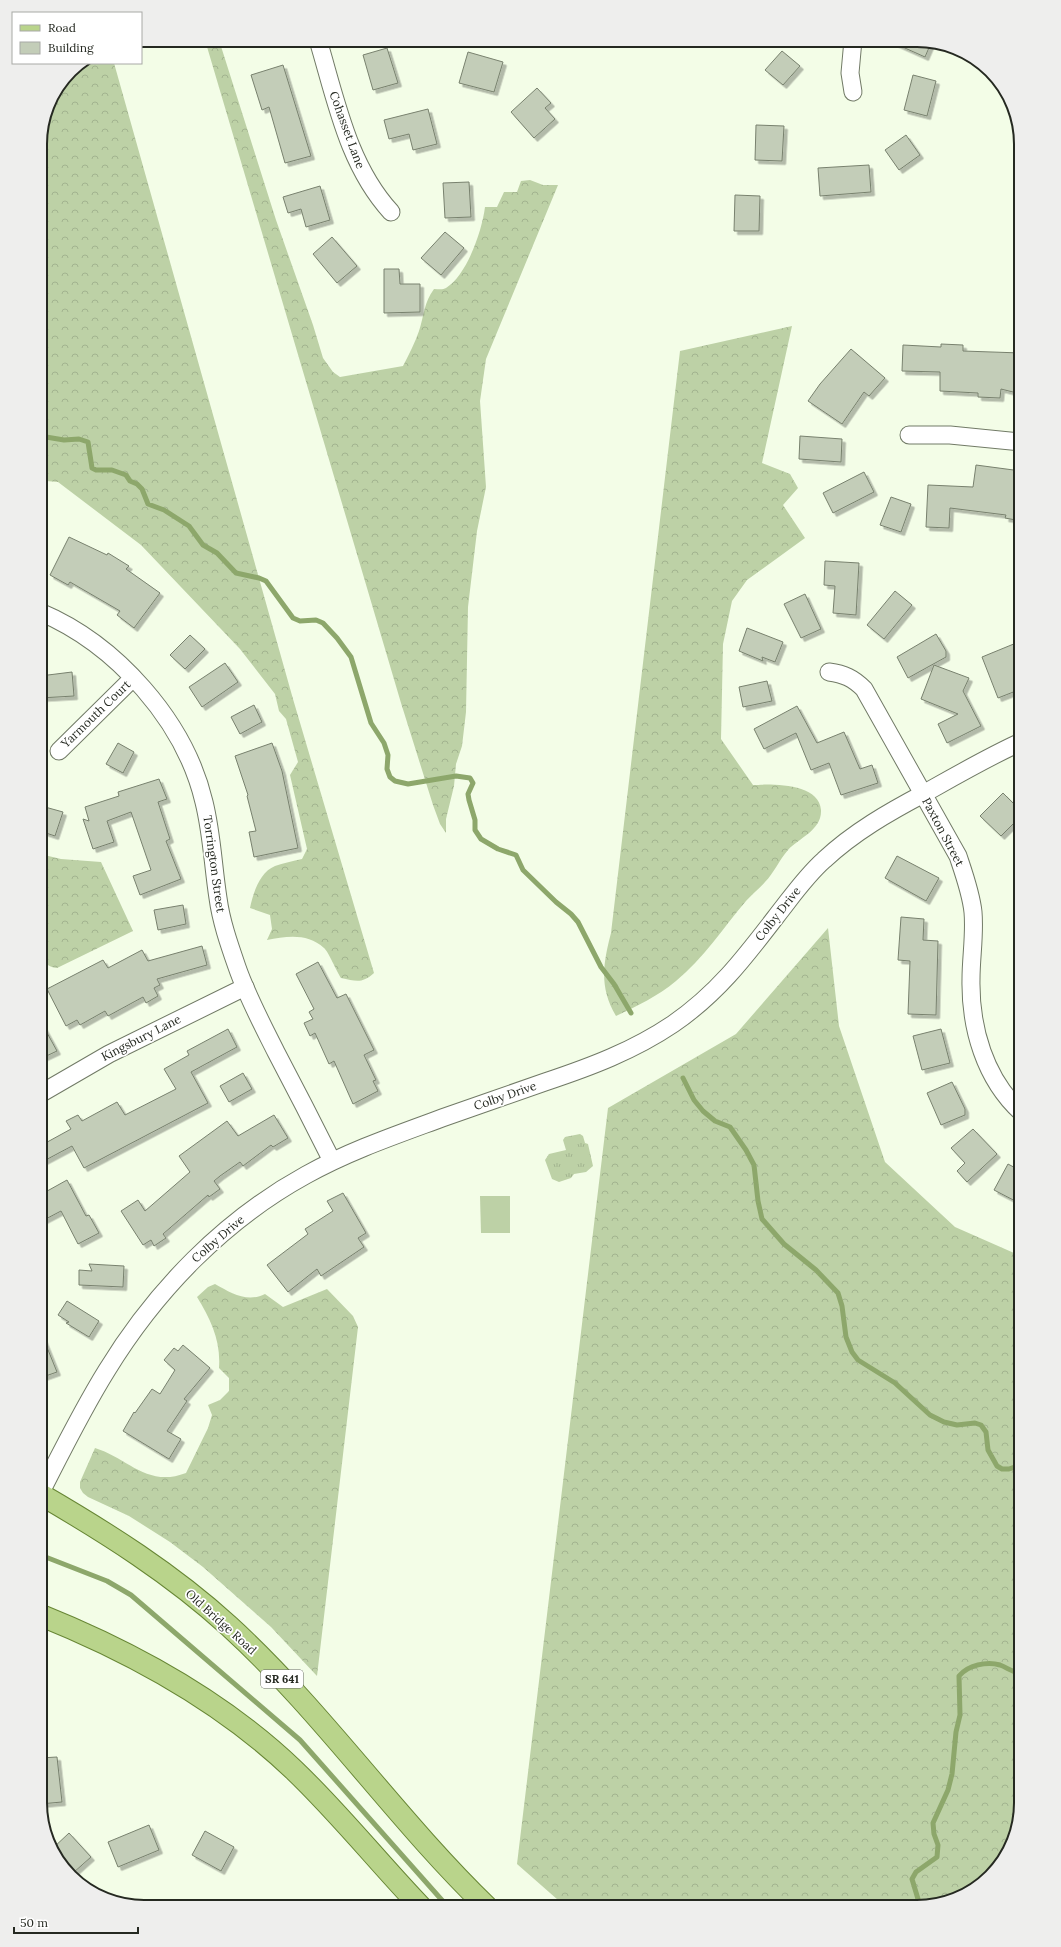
<svg xmlns="http://www.w3.org/2000/svg" width="1061" height="1947" font-family="Lora,serif">
<style>
.grass{fill:url(#grass-tufts)}
.forest{fill:url(#forest-crowns)}
.pitch{fill:#bdd1a6}
.lines{fill:none;stroke-linecap:round;stroke-linejoin:round}
.stream{stroke:#8da76b;stroke-width:5}
.building{fill:#c3cdb8;stroke:#78816e;filter:url(#shadow)}
.minor-casing{stroke:#717a66;stroke-width:19}
.major-casing{stroke:#678634;stroke-width:23}
.minor{stroke:#fff;stroke-width:17}
.major{stroke:#b9d48b;stroke-width:21}
.labels{text-anchor:middle;stroke-width:3.5;stroke-linejoin:round;paint-order:stroke}
.shield{fill:#fff;stroke:#666964;stroke-width:1}
.shield-label{font-size:11px;font-weight:bold;fill:#252921}
.street-label{font-size:12px;fill:#252921;stroke:#fff}
.rim{fill:none;stroke:#252921;stroke-width:2}
</style>
<defs>
<pattern id="grass-tufts" width="24" height="20" patternUnits="userSpaceOnUse"><rect width="24" height="20" fill="#bdd1a6"/><path d="M3 7l-1-3M5 7V3M7 7l1-3M15 17l-1-3M17 17v-4M19 17l1-3" fill="none" stroke="#a2b38f"/></pattern>
<pattern id="forest-crowns" width="20" height="18" patternUnits="userSpaceOnUse"><rect width="20" height="18" fill="#bdd1a6"/><path d="M2 6a3 3 0 1 1 6 0M12 15a3 3 0 1 1 6 0" fill="none" stroke="#a2b38f"/></pattern>
<filter id="shadow"><feDropShadow dx="3.5" dy="3.5" stdDeviation="0" flood-color="#0004"/></filter>
</defs>
<rect width="100%" height="100%" fill="#f3fde7"/>
<polygon class="grass" points="580,1134 583,1136 585,1143 588,1144 593,1166 586,1172 574,1174 571,1178 559,1182 552,1179 545,1160 549,1154 566,1150 563,1140 565,1137"/>
<g class="forest">
<path d="M205,40H219L276,220L313,325L323,358L333,372L340,377L403,366C409,354 415,343 419,331C424,316 424,302 434,289C438,289 443,290 446,288C467,275 482,231 485,207H497L504,192H517L521,181L530,180L543,185H558L486,359L480,401L486,487L477,531L468,607L466,712L462,746L456,764L454,786L446,819V833L440,824L433,805L401,703Z"/>
<path d="M81,63H114L293,699L374,973C362,984 356,981 341,978C337,972 328,951 324,948C308,933 287,936 267,940L272,929L270,915L250,908C253,893 260,872 275,866C283,863 293,861 302,859L307,849L290,775L298,762L286,719L279,711L275,694L240,649L141,545L58,482L46,481L40,487V137C48,106 53,82 81,63Z"/>
<path d="M792,326L762,463L790,474L798,488L783,505L805,538L747,580L732,601L723,644L721,739L753,785C772,784 819,783 821,810C822,830 799,838 788,850C779,860 774,873 765,882C759,889 752,894 746,901C723,928 703,959 676,981C658,996 637,1006 616,1016C599,987 603,964 611,933L680,351Z"/>
<path d="M40,854L61,859L101,862L133,931L57,968C47,967 44,962 40,954Z"/>
<polygon points="828,928 839,1026 885,1162 955,1227 1021,1256 1021,1804 1004,1861 957,1899 917,1907 566,1907 517,1864 608,1108 736,1034"/>
<path d="M215,1284C231,1293 247,1303 265,1294L283,1307L327,1289L353,1316L358,1327L317,1676L271,1627L203,1567L170,1542L129,1516L88,1497L83,1493L80,1488V1482L95,1448C128,1458 147,1488 186,1473L208,1428L212,1415L208,1405L220,1400L229,1391V1378L219,1368C221,1341 211,1320 197,1297L208,1287Z"/>
</g>
<polygon class="pitch" points="480,1196 510,1196 510,1233 481,1233"/>
<g class="lines">
<g class="stream">
<polyline points="40,436 64,440 79,439 88,442 92,468 96,470 112,470 126,475 130,481 137,484 142,489 148,504 164,510 189,526 203,545 217,553 236,573 259,578 266,581 293,618 300,621 316,620 323,623 337,638 351,657 371,723 384,743 388,755 387,769 390,777 395,781 408,784 456,776 470,778 473,783 468,794 469,800 475,820 475,830 481,839 498,849 516,855 523,870 556,902 571,914 578,922 601,967 614,984 631,1013"/>
<polyline points="683,1078 694,1100 703,1111 715,1121 730,1127 746,1150 754,1165 758,1201 762,1219 784,1244 816,1270 838,1293 842,1306 846,1337 852,1352 858,1360 895,1383 930,1415 944,1422 957,1425 975,1423 981,1425 986,1432 988,1450 997,1466 1002,1469 1009,1469 1021,1465"/>
<polyline points="43,1556 107,1581 131,1595 300,1740 448,1907"/>
<path d="M912,1907L918,1899L912,1879L916,1872L937,1857L938,1845L934,1834L933,1823L948,1790L952,1774L956,1732L960,1715L959,1676C968,1665 987,1661 1000,1665C1008,1668 1013,1673 1021,1673"/>
</g>
</g>
<g class="building">
<polygon points="887,40 924,40 931,43 925,57"/>
<polygon points="387,48 398,83 373,90 363,55"/>
<polygon points="782,51 800,66 783,85 765,70"/>
<polygon points="468,52 503,62 494,92 459,83"/>
<polygon points="283,65 311,156 285,163 269,107 262,110 251,75"/>
<polygon points="913,75 936,81 927,116 904,110"/>
<polygon points="537,88 551,103 545,108 555,119 534,138 511,112"/>
<polygon points="428,109 437,144 413,150 409,134 389,139 384,120"/>
<polygon points="756,125 784,126 782,161 755,160"/>
<polygon points="906,135 920,155 899,170 885,150"/>
<polygon points="869,165 871,192 820,196 818,168"/>
<polygon points="469,182 471,217 445,218 443,183"/>
<polygon points="320,186 330,220 306,227 301,209 288,213 283,197"/>
<polygon points="735,195 760,196 759,231 734,231"/>
<polygon points="445,232 464,248 441,275 421,258"/>
<polygon points="332,237 357,266 337,283 313,254"/>
<polygon points="384,269 399,269 400,284 420,284 420,312 384,313"/>
<polygon points="941,344 963,345 963,351 1021,353 1021,394 1001,389 1000,398 978,397 978,393 940,391 940,372 902,371 903,345 941,347"/>
<polygon points="851,349 885,378 869,396 864,392 842,424 808,401 820,384"/>
<polygon points="800,436 842,439 841,462 799,459"/>
<polygon points="976,465 1021,471 1021,521 1005,518 1006,515 950,508 949,528 926,527 928,485 973,487"/>
<polygon points="864,472 874,492 833,513 823,493"/>
<polygon points="891,497 911,504 901,532 880,525"/>
<polygon points="69,537 107,555 108,553 129,566 126,569 160,593 134,628 117,615 120,611 70,582 68,585 50,575"/>
<polygon points="825,561 859,563 856,615 833,613 835,586 824,585"/>
<polygon points="895,591 912,605 884,639 867,625"/>
<polygon points="805,594 821,629 801,638 784,604"/>
<polygon points="747,628 783,642 775,662 762,657 763,661 739,651"/>
<polygon points="936,634 946,651 946,657 908,678 897,657"/>
<polygon points="190,635 205,649 185,669 170,655"/>
<polygon points="1021,641 1021,689 998,698 982,657"/>
<polygon points="225,663 238,682 202,707 189,687"/>
<polygon points="934,665 969,678 963,691 981,726 947,743 938,724 958,714 921,699"/>
<polygon points="72,672 74,696 40,698 40,676"/>
<polygon points="767,681 772,701 743,707 739,687"/>
<polygon points="254,705 262,722 240,734 231,717"/>
<polygon points="797,706 817,743 844,732 860,769 872,765 878,783 841,795 829,763 811,770 796,733 764,749 754,729"/>
<polygon points="118,743 134,752 123,773 106,764"/>
<polygon points="272,743 282,771 298,848 254,857 249,832 256,831 247,796 248,795 235,756"/>
<polygon points="159,779 167,799 158,802 170,839 166,841 181,879 140,895 133,876 151,870 131,812 107,821 114,842 93,849 83,819 89,821 85,807 119,796 118,792"/>
<polygon points="1003,793 1021,811 1021,816 1001,836 980,816"/>
<polygon points="45,807 63,812 55,836 40,831 40,821"/>
<polygon points="897,856 939,878 926,901 885,878"/>
<polygon points="183,905 186,924 158,930 154,910"/>
<polygon points="901,917 924,919 923,940 938,941 936,1015 908,1014 910,961 898,960"/>
<polygon points="202,946 207,965 157,979 160,985 154,988 158,996 146,1003 143,997 108,1016 105,1011 80,1025 77,1020 66,1026 47,989 103,960 108,968 142,950 148,961"/>
<polygon points="318,962 337,998 346,994 374,1050 364,1055 376,1080 373,1081 378,1091 353,1104 334,1061 329,1064 315,1033 310,1036 304,1023 313,1019 309,1012 314,1009 296,974"/>
<polygon points="40,1020 57,1051 40,1059"/>
<polygon points="228,1029 237,1047 191,1072 208,1103 84,1168 72,1146 40,1163 40,1146 71,1129 66,1121 78,1115 82,1121 117,1102 125,1115 176,1089 164,1069 189,1055 187,1051"/>
<polygon points="941,1029 950,1063 922,1070 913,1036"/>
<polygon points="243,1073 252,1089 229,1102 220,1086"/>
<polygon points="952,1082 965,1109 965,1115 941,1125 927,1093"/>
<polygon points="274,1115 288,1138 273,1147 271,1145 243,1166 240,1162 220,1176 214,1181 220,1189 209,1197 208,1195 163,1234 166,1238 154,1246 151,1240 143,1245 121,1211 138,1200 145,1211 190,1172 179,1156 227,1121 238,1136"/>
<polygon points="973,1129 997,1154 967,1182 957,1171 965,1163 951,1148"/>
<polygon points="1008,1164 1021,1171 1021,1204 994,1190"/>
<polygon points="67,1180 86,1216 89,1215 99,1233 78,1244 61,1211 40,1222 40,1195"/>
<polygon points="343,1193 366,1233 358,1238 364,1247 321,1276 317,1269 288,1292 267,1265 308,1234 305,1229 333,1211 327,1201"/>
<polygon points="89,1264 124,1266 123,1287 79,1285 79,1270 92,1271"/>
<polygon points="67,1301 99,1321 89,1337 66,1323 69,1322 58,1315"/>
<polygon points="40,1330 57,1372 40,1378"/>
<polygon points="183,1345 210,1368 184,1399 187,1401 167,1431 181,1439 169,1459 123,1431 134,1412 135,1413 152,1389 160,1394 175,1370 164,1360 174,1348 178,1351"/>
<polygon points="57,1757 62,1802 40,1804 40,1758"/>
<polygon points="149,1825 159,1850 118,1867 108,1842"/>
<polygon points="205,1831 234,1847 221,1871 192,1855"/>
<polygon points="69,1833 91,1857 73,1873 52,1849"/>
</g>
<g class="lines">
<g class="minor-casing">
<g id="minor">
<path d="M318,40C336,100 348,165 391,212"/>
<polyline points="853,92 850,73 853,40"/>
<polyline points="909,435 950,435 1021,442"/>
<path d="M40,612C116,644 185,721 204,802C212,834 213,866 218,898C221,921 229,944 237,967C247,996 262,1024 276,1052C295,1088 314,1125 332,1161"/>
<path d="M829,672C844,674 853,678 864,689L958,856C964,874 971,893 973,912C975,935 971,957 971,979C970,1028 985,1079 1021,1112"/>
<polyline points="59,751 133,678"/>
<polyline points="40,1094 109,1054 245,987"/>
<path d="M40,1494C61,1453 82,1410 107,1370C156,1290 224,1220 306,1175C349,1151 396,1135 442,1118C476,1106 511,1094 545,1082C590,1067 633,1051 673,1024C718,993 745,957 778,914C793,895 806,876 824,860C854,832 889,812 925,793C957,775 988,757 1021,742"/>
</g>
</g>
<g class="major-casing">
<g id="major">
<path d="M40,1494C107,1533 172,1574 229,1626C323,1712 396,1819 487,1907"/>
<path d="M40,1615C132,1652 222,1701 294,1770C339,1813 378,1862 421,1907"/>
</g>
</g>
<use href="#minor" class="minor"/>
<use href="#major" class="major"/>
</g>
<g class="labels">
<rect class="shield" x="261" y="1670" width="42" height="18" rx="3"/>
<g class="shield-label">
<text x="282" y="1683">SR 641</text>
</g>
<g class="street-label">
<text transform="translate(347 130) rotate(70)" y="4">Cohasset Lane</text>
<text transform="translate(96 714) rotate(-44)" y="4">Yarmouth Court</text>
<text transform="translate(943 832) rotate(62)" y="4">Paxton Street</text>
<text transform="translate(214 864) rotate(82)" y="4">Torrington Street</text>
<text transform="translate(778 914) rotate(-52)" y="4">Colby Drive</text>
<text transform="translate(141 1038) rotate(-27)" y="4">Kingsbury Lane</text>
<text transform="translate(505 1096) rotate(-19)" y="4">Colby Drive</text>
<text transform="translate(218 1239) rotate(-41)" y="4">Colby Drive</text>
<text transform="translate(221 1622) rotate(42)" y="4">Old Bridge Road</text>
</g>
</g>
<path d="M0 0H1061V1947H0ZM144 47H917A97 97 0 0 1 1014 144V1803A97 97 0 0 1 917 1900H144A97 97 0 0 1 47 1803V144A97 97 0 0 1 144 47Z" fill="#eeeeed" fill-rule="evenodd"/>
<path class="rim" d="M144 47H917A97 97 0 0 1 1014 144V1803A97 97 0 0 1 917 1900H144A97 97 0 0 1 47 1803V144A97 97 0 0 1 144 47Z"/>
<rect x="12" y="12" width="130" height="52" fill="#ffffff" stroke="#a8a9a6"/>
<rect x="20" y="25" width="20" height="6" fill="#b9d48b" stroke="#a8a9a6"/>
<text x="48" y="32" font-size="12" fill="#252921">Road</text>
<rect x="20" y="42" width="20" height="12" fill="#c3cdb8" stroke="#a8a9a6"/>
<text x="48" y="52" font-size="12" fill="#252921">Building</text>
<path d="M14 1927v6h124v-6" fill="none" stroke="#252921" stroke-width="2"/>
<text x="20" y="1927" font-size="12" fill="#252921" stroke="#ffffff" stroke-width="3" paint-order="stroke">50 m</text>
</svg>
